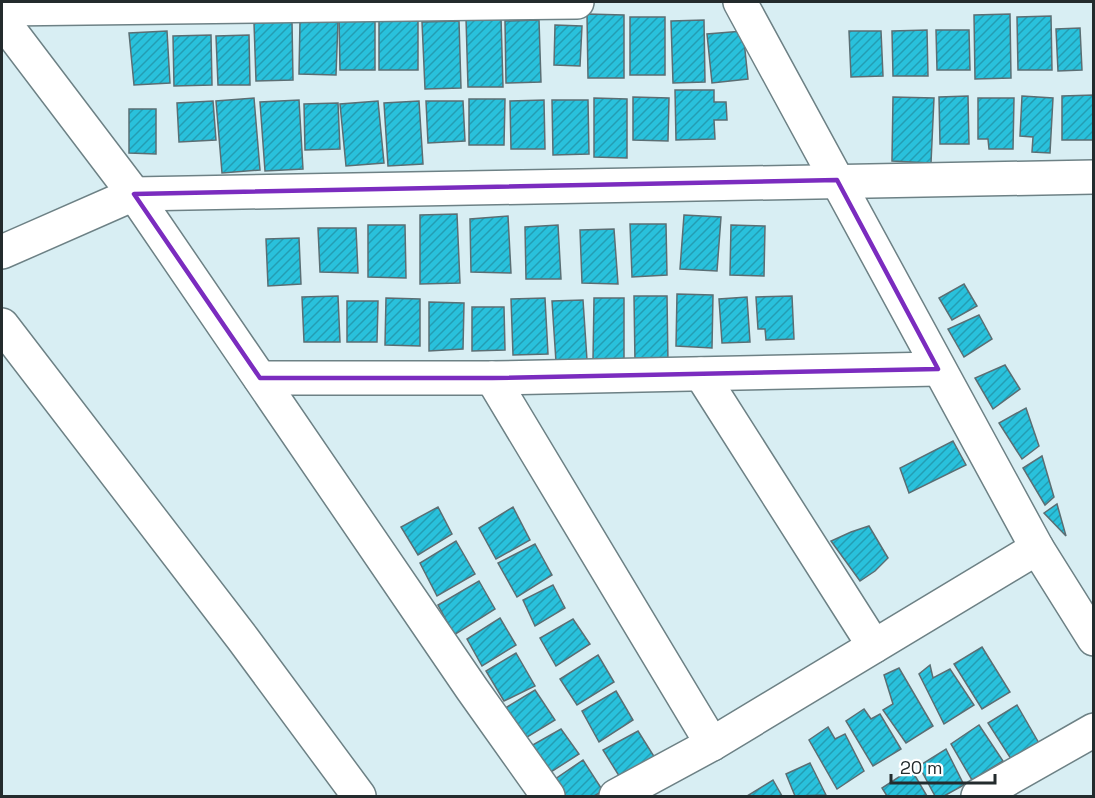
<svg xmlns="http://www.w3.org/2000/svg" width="1095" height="798" font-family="'Space Grotesk',sans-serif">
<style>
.building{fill:url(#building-hatch);stroke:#5b6e73;stroke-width:1.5}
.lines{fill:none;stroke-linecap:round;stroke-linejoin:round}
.minor-casing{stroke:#6d8185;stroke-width:36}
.tertiary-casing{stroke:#6d8185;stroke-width:36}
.minor{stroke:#fff;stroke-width:33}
.tertiary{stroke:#fff;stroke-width:33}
.marked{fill:none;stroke:#7b2cbf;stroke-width:4.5;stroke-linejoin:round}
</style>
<defs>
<pattern id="building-hatch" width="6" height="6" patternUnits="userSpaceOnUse" patternTransform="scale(1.5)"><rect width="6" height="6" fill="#29c1dc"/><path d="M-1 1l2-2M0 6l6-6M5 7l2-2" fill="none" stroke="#239db3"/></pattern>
</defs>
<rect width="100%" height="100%" fill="#d8eef3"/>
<g class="building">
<polygon points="587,14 624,15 624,78 588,78"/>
<polygon points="1010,14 1011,78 975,79 974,15"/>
<polygon points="1051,16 1052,70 1018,70 1017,17"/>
<polygon points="339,17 375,17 375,70 340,70"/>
<polygon points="501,17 503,87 468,87 466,18"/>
<rect x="630" y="17" width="35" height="58"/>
<rect x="379" y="18" width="39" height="52"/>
<polygon points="300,20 338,21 336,75 299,74"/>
<polygon points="539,20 541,82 506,83 505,21"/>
<polygon points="704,20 705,82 673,83 671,21"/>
<polygon points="459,21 461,88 425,89 422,22"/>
<polygon points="292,22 293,80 256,81 254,23"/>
<polygon points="555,25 582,26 580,66 554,65"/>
<polygon points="1080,28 1082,70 1058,71 1056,29"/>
<polygon points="927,30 928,76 893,76 892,31"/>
<polygon points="936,30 969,30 970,70 937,70"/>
<polygon points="167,31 170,83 134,85 129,33"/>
<polygon points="743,31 748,79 712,83 707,34"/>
<polygon points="849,31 881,31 883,76 851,77"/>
<polygon points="211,35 212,85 174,86 173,36"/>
<polygon points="249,35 250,85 218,85 216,36"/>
<polygon points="675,90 714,90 714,102 726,102 727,120 714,120 715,139 676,140"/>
<polygon points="1094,95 1094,140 1062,140 1062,96"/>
<polygon points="968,96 969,144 940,144 939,97"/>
<polygon points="1022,96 1053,98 1050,153 1032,152 1033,137 1020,136"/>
<polygon points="633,97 669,98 668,141 633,140"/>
<polygon points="893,97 934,98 931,163 892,161"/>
<polygon points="254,98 260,170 222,173 216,101"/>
<polygon points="594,98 627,99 627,158 594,157"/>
<polygon points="978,98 1014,98 1013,149 989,149 988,139 978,139"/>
<polygon points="469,99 505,99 504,145 469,145"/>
<polygon points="299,100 303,169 265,171 260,102"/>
<polygon points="544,100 545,149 511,149 510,101"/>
<polygon points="552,100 588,100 589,154 553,155"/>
<polygon points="213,101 216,140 179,142 177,103"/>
<polygon points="378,101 384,163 346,166 340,104"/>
<polygon points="419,101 423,164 388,166 384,103"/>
<polygon points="426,101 463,101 465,141 428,143"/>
<polygon points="338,103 340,149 305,150 304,104"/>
<polygon points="129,109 156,109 156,154 129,153"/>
<polygon points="457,214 460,283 420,284 420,215"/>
<polygon points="684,215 721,217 717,271 680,269"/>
<polygon points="508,216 511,273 471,272 470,219"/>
<polygon points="630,224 666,224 667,275 632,277"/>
<polygon points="368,225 405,225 406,278 368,277"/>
<polygon points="558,225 561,279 526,279 525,227"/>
<polygon points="731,225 765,226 764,276 730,275"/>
<polygon points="318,228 356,228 358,273 320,272"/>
<polygon points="614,229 618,284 582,283 580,230"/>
<polygon points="299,238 301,284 268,286 266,239"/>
<polygon points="964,284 977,306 952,320 939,298"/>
<polygon points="677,294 713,295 712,348 676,346"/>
<polygon points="338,296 340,342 304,342 302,297"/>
<polygon points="634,296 667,296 668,363 635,363"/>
<polygon points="792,296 794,339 766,340 765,329 758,329 756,297"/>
<polygon points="747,297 750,342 722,343 719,299"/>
<polygon points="386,298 420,299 420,346 385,345"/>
<polygon points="545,298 548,354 513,355 511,299"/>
<polygon points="594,298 624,298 624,360 593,360"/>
<polygon points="583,300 587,360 556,362 552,301"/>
<polygon points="347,301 378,301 377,342 347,342"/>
<polygon points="429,302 464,303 463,349 429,351"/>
<polygon points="472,307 504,307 505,350 472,351"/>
<polygon points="979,315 992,339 964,357 948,329"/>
<polygon points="1005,365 1020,389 993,409 975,378"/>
<polygon points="1026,408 1039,446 1022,459 999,423"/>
<polygon points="953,441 966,465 909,493 900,468"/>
<polygon points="1042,456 1054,497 1045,505 1023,468"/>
<polygon points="1057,504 1066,536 1044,513"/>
<polygon points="438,507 452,534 418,555 401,527"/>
<polygon points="513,507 530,540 496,559 479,528"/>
<polygon points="869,526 888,558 875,571 860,581 831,541 851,532"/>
<polygon points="456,541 475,574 437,596 420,563"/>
<polygon points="535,544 552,575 517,597 498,563"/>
<polygon points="479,581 495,609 454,635 438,605"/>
<polygon points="553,585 565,608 535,626 523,600"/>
<polygon points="500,618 516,645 482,666 467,639"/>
<polygon points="573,619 590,644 556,666 540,638"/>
<polygon points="982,647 1010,692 982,709 954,664"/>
<polygon points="516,653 535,686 504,701 486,671"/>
<polygon points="598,655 614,682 577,705 560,679"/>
<polygon points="930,665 933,678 950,669 974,705 944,724 919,674"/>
<polygon points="899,668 933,726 906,743 883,710 893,704 884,675"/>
<polygon points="535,690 555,720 519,742 502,710"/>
<polygon points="616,691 633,720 599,742 582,711"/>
<polygon points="1017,705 1040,745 1013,762 988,723"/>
<polygon points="864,709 871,719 880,714 901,749 873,766 846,721"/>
<polygon points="979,725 1003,761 972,780 951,744"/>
<polygon points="828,727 835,739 845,734 864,771 837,789 809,740"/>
<polygon points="561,729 579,754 540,779 522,751"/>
<polygon points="638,731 655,758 621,779 603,750"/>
<polygon points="946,749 964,785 944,796 935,796 919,766"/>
<polygon points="583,760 603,791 594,796 552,796 545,786"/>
<polygon points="810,763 826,795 795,796 786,774"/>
<polygon points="911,769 927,796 887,796 882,788"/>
<polygon points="773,780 782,796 747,796"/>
</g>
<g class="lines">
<g class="minor-casing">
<g id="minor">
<polyline points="740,2 1037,548 1094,639"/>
<polyline points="2,9 577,2"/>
<polyline points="2,20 134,194 472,689 548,796"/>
<polyline points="2,252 134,194 1094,177"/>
<polyline points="701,374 874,646"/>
<polyline points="260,378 492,378 938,369"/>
<polyline points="492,378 712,744"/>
<polyline points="616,796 712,744 1037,548"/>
<polyline points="978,796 1094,730"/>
</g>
</g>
<g class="tertiary-casing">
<polyline id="tertiary" points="2,325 243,639 359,796"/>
</g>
<use href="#minor" class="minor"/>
<use href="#tertiary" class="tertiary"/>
</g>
<path class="marked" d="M837,180L938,369L492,378H260L134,194Z"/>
<rect width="1095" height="798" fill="none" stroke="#232b2d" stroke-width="6"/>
<path d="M891 774v9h104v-9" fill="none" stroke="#232b2d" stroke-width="3"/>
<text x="900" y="774" font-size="18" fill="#232b2d" stroke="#ffffff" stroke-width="4.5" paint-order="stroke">20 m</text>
</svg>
